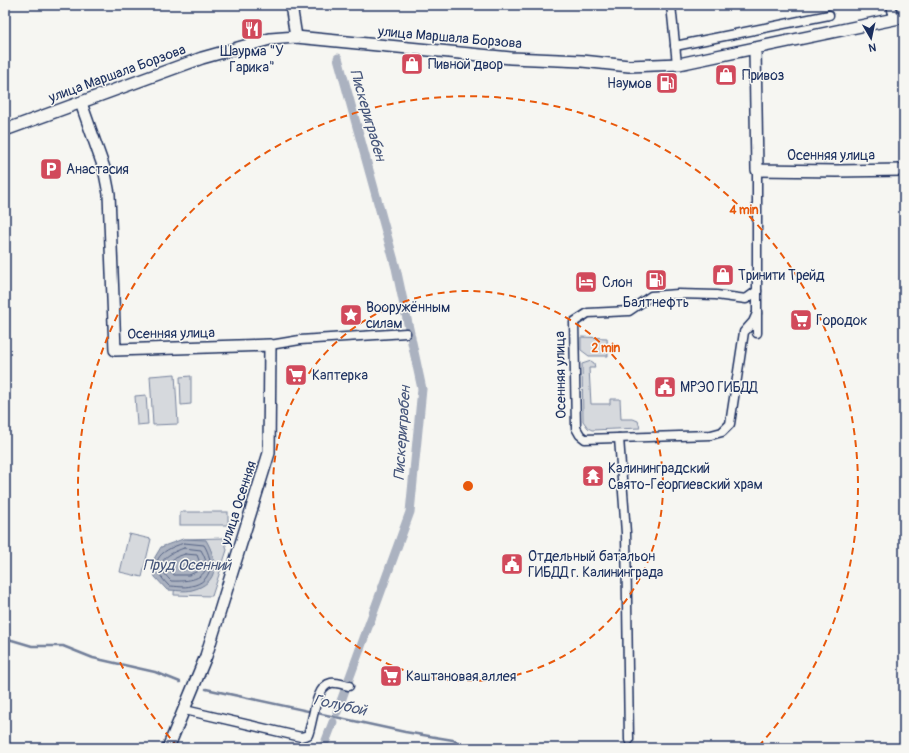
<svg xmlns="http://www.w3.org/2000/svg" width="909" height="753" font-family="Pangolin,sans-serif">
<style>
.green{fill:#d6d9dd;stroke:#78849e}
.water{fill:#abb2c0;stroke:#717e99}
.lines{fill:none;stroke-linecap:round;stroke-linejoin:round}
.shore{stroke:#556385;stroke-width:1}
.stream{stroke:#717e99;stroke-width:2.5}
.canal{stroke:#abb2c0;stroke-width:9}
.street-casing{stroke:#1b2f5e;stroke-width:11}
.secondary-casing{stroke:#1b2f5e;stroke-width:14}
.street{stroke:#f6f6f2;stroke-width:8}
.secondary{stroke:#f6f6f2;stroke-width:11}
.ring{fill:none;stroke:#e8590c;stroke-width:2;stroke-dasharray:7 5}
.labels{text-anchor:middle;stroke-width:3;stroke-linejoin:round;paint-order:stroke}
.street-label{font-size:14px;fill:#1b2f5e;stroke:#f6f6f2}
.poi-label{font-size:14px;fill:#1b2f5e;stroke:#f6f6f2;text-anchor:start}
.water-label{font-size:15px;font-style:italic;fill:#46567b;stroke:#f6f6f2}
.centre{fill:#e8590c;stroke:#f6f6f2;stroke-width:2}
.ring-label{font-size:12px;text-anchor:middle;font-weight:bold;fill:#e8590c;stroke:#f6f6f2;stroke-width:3;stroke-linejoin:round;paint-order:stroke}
</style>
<rect width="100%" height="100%" fill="#f6f6f2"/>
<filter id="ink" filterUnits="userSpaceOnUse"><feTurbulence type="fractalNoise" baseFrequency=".025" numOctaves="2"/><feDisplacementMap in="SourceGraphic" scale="8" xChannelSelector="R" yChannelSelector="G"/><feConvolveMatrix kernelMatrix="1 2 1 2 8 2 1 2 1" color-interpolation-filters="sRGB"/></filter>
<g filter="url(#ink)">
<g class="green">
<polygon points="581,337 607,338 608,356 589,356 581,350"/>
<polygon points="591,361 594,363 595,368 589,368 591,404 610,404 610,399 620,399 621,419 633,419 638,421 640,428 592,430 588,428 583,421 582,364"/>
<polygon points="175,374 178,424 153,425 150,376"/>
<polygon points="191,376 191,404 181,405 180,377"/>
<polygon points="146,395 148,424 137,425 135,396"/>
<rect x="180" y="512" width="48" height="13"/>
<polygon points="129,534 151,539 142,577 120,572"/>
<polygon points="224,538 227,550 212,596 174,595 175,568 183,539"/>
</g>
<path class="water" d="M183,539L206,540C218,561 220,583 192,590C185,592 175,590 167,590L155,577L152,566L155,557L161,547Z"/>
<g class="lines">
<g class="shore">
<path d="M184,543L204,545C214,561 213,582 191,586C184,588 176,586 169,586C146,563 158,551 184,543Z"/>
<path d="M184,548L201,550C217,577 193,582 171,581C152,563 165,555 184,548Z"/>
<path d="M185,554L197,555L200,563L198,571L189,575H174L169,569C167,559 177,557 185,554Z"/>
</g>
<g class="stream">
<polyline points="5,638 32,646 63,646 93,658 155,672 180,682"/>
<polyline points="206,689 405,732 453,740 468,748"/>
</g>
<g class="canal">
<polyline points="337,712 410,512 422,389 396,268 338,58"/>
<polyline points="323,748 333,722"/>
</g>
<g class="street-casing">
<g id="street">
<polyline points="671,5 677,64"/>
<polyline points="891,5 894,19"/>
<polyline points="675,46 829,15"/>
<polyline points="757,170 757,333"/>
<polyline points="757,313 753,322 744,332 730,424 722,432 711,435 585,439 580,435 576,428 574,322 588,313 629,311 651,296 678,294 716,295 746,299 757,291"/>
<polyline points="270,345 300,340 406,333"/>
<polyline points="619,438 626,533 629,740"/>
<path d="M185,710L301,737L308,735C313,723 315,686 331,683C336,682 344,685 349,686"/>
</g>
</g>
<g class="secondary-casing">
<g id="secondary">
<polyline points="291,5 296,37"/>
<polyline points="755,49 757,170 837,171 904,170"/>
<polyline points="81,103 104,168 109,194 115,350 270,345 269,453 206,656 168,748"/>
<polyline points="5,130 202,58 270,39 296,37 511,58 582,61 629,66 679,64 904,17"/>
</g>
</g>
<use href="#street" class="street"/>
<use href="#secondary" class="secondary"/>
</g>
</g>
<g class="ring">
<circle cx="468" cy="486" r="195"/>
<path d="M178 747A390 390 0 1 1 758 747"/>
</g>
<defs>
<g id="restaurant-square" transform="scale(1.15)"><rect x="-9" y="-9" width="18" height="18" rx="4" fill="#d1495b" stroke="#f6f6f2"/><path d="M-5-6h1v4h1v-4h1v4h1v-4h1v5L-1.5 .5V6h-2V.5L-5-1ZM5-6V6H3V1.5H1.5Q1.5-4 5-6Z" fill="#fff"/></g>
<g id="shop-square" transform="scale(1.15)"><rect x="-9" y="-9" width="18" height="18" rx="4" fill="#d1495b" stroke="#f6f6f2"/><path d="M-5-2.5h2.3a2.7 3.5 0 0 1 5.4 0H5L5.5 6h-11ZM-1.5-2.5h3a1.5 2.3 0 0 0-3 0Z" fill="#fff"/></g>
<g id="fuel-square" transform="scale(1.15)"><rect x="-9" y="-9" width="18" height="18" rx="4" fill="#d1495b" stroke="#f6f6f2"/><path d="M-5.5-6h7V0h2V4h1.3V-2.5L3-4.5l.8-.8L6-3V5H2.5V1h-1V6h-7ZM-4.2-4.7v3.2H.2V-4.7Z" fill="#fff"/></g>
<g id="parking-square" transform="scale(1.15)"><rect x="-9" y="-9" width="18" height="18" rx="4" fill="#d1495b" stroke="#f6f6f2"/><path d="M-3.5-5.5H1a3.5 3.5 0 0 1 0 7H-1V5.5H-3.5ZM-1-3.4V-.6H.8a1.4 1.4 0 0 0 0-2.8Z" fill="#fff"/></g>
<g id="hotel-square" transform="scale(1.15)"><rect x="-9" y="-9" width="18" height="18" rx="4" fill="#d1495b" stroke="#f6f6f2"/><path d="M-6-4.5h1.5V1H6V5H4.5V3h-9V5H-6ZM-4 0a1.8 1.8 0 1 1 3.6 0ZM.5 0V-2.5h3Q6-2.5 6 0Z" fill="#fff"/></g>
<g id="sight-square" transform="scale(1.15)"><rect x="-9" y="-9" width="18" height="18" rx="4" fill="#d1495b" stroke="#f6f6f2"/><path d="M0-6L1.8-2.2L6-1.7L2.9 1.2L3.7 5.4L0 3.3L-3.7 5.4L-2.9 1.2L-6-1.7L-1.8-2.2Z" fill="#fff"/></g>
<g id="supermarket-square" transform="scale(1.15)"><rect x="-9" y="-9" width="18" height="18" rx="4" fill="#d1495b" stroke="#f6f6f2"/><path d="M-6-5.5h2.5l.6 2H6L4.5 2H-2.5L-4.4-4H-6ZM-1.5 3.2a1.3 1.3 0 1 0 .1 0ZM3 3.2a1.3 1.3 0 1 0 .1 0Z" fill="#fff"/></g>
<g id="civic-square" transform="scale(1.15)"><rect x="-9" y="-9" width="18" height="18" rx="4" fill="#d1495b" stroke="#f6f6f2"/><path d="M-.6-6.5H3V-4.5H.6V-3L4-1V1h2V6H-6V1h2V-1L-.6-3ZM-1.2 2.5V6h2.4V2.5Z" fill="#fff"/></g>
<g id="temple-square" transform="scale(1.15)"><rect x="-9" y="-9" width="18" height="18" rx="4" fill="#d1495b" stroke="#f6f6f2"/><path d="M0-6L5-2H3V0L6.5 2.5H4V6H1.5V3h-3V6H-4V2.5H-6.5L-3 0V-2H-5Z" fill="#fff"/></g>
</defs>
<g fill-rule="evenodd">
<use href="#restaurant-square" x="252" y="29"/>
<use href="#shop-square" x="412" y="64"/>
<use href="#shop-square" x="726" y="75"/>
<use href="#fuel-square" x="667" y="83"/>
<use href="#parking-square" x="51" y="169"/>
<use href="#shop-square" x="723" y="275"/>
<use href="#fuel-square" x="656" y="280"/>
<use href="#hotel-square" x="586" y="282"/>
<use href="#sight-square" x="351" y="315"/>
<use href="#supermarket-square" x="801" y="320"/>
<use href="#supermarket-square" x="296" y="375"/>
<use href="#civic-square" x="665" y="387"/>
<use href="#temple-square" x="593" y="476"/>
<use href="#civic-square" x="512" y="564"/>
<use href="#supermarket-square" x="391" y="676"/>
</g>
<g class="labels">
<g class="street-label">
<text transform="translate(450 37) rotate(5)" y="5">улица Маршала Борзова</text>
<text transform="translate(117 73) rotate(-20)" y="5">улица Маршала Борзова</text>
<text x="831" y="160">Осенняя улица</text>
<text transform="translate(171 333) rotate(-1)" y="5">Осенняя улица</text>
<text transform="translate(560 375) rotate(-91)" y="5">Осенняя улица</text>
<text transform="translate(238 503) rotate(-72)" y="5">улица Осенняя</text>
</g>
<g class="poi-label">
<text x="252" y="56" text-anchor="middle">Шаурма "У<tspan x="252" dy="16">Гарика"</tspan></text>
<text x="428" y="69">Пивной двор</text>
<text x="742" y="80">Привоз</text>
<text x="652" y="88" text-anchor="end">Наумов</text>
<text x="66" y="174">Анастасия</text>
<text x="738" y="280">Тринити Трейд</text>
<text x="602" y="287">Слон</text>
<text x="656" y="307" text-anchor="middle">Балтнефть</text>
<text x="366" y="312">Вооружённым<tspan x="366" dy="16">силам</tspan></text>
<text x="816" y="325">Городок</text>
<text x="312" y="380">Каптерка</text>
<text x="680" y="392">МРЭО ГИБДД</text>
<text x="608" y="473">Калининградский<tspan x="608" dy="16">Свято-Георгиевский храм</tspan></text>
<text x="528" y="561">Отдельный батальон<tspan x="528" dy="16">ГИБДД г. Калининграда</tspan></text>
<text x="406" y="681">Каштановая аллея</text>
</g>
<g class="water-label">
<text transform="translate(368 115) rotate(74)" y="5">Пискериграбен</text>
<text transform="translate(402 433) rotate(-86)" y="5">Пискериграбен</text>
<text x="187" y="570">Пруд Осенний</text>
<text transform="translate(340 705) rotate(12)" y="5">Голубой</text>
</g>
</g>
<circle cx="468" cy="486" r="6" class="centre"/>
<g class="ring-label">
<text x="744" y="214">4 min</text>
<text x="606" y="352">2 min</text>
</g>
<rect width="909" height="753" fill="none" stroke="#f6f6f2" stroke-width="20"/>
<rect x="10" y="10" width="889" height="733" fill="none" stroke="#1b2f5e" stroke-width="1.5" filter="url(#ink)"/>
<g transform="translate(871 38) rotate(171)" stroke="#f6f6f2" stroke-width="3" paint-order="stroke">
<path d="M0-3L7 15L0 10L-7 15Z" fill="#1b2f5e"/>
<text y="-6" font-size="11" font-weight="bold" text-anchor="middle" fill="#1b2f5e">N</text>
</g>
</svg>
